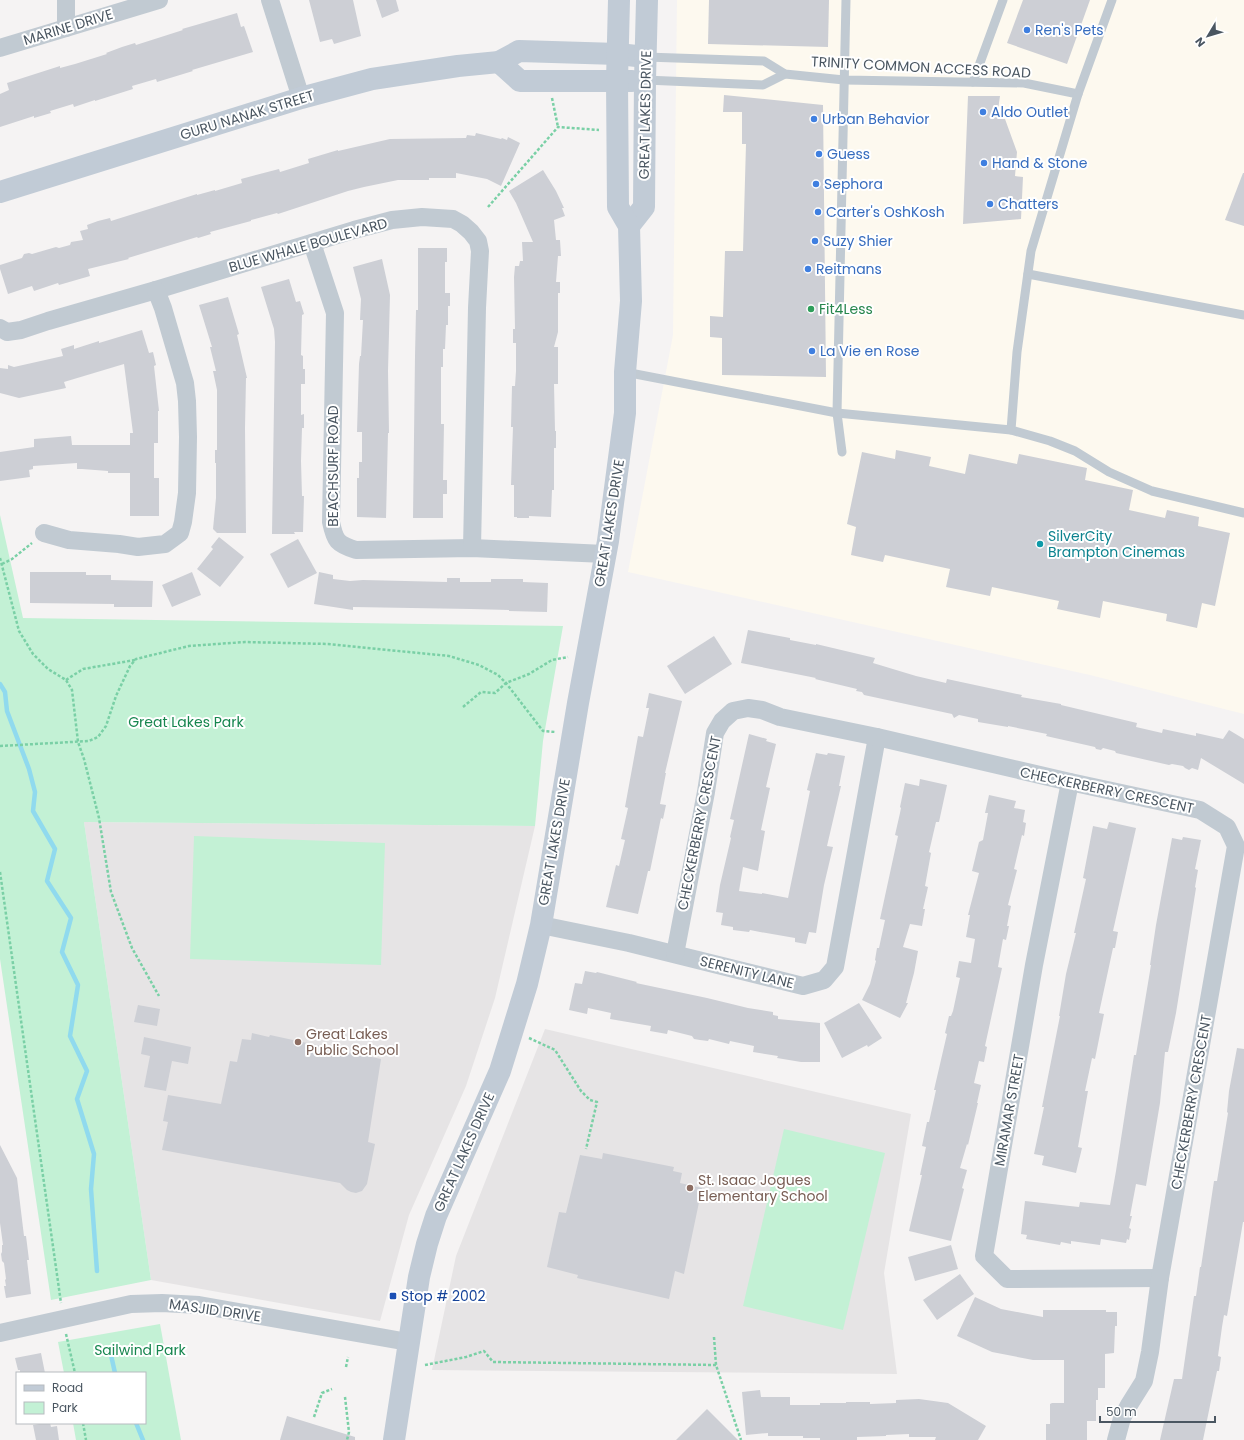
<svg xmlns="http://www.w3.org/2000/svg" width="1244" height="1440" font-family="Poppins,sans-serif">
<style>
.commercial{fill:#fdf9ef}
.education{fill:#e6e4e5}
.green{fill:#c3f1d5}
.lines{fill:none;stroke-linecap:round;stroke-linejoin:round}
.stream{stroke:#90daee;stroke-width:4.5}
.building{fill:#cdcfd5}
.path{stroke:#7ad0a6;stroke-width:2.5;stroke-dasharray:3 2;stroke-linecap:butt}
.lane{stroke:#c1cad2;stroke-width:9}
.street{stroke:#c1cad2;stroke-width:18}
.secondary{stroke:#c1cbd6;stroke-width:22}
.shop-dot{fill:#3f7fe0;stroke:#fff;stroke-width:1.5}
.leisure-dot{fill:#2e9e5b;stroke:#fff;stroke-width:1.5}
.culture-dot{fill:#0f9aa8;stroke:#fff;stroke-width:1.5}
.education-dot{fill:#8d6e63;stroke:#fff;stroke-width:1.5}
.transit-dot{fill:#1a4fb4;stroke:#fff;stroke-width:1.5}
.labels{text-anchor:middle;stroke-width:4;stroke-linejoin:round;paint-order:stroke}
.street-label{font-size:14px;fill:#4a5661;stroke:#fff}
.shop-label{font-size:14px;fill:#366cbe;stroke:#fff;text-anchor:start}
.leisure-label{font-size:14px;fill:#27864d;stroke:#fff;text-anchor:start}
.culture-label{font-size:14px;fill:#0d838f;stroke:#fff;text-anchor:start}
.park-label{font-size:14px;fill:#17864f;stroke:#fff}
.education-label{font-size:14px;fill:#785e54;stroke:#fff;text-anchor:start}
.transit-label{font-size:14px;fill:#164399;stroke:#fff;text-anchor:start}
</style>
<rect width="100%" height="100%" fill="#f5f3f3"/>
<polygon class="commercial" points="677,0 1244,0 1244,714 1090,675 628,572 673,335"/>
<g class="education">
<polygon points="84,822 535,826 495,998 466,1086 409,1215 380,1321 151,1280"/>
<polygon points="545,1029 911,1114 884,1273 897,1374 432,1370 456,1256"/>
</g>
<g class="green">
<polygon points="0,515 23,618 563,626 543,741 535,826 84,822 151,1280 51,1300 0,959"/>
<polygon points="194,836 385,843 381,965 190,959"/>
<polygon points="784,1129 885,1153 843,1330 743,1306"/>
<polygon points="160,1324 181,1440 76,1440 73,1423 145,1423 145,1373 64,1373 58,1342"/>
</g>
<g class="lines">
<g class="stream">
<polyline points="0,684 5,692 7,711 29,769 35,792 33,811 55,849 47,881 71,918 62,952 78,985 70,1036 87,1071 77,1099 94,1154 91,1189 97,1271"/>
<polyline points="111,1355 115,1373"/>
<polyline points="136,1423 143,1440"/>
</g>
</g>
<g class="building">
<polygon points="309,0 353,0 361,36 334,44 332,39 320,42"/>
<polygon points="376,0 396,0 399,11 382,18"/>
<polygon points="709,0 829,0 828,47 708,44"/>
<polygon points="1023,0 1090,0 1067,64 1007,43"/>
<polygon points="237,13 241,27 244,26 253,52 192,70 193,71 157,82 156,79 132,86 133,89 95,101 95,100 74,107 73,104 50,111 51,113 34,118 34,116 0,127 0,94 9,90 7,83 60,66 60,68 75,64 107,54 106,53 122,47 135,43 136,45 183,30 182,29 196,25"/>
<polygon points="724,95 823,105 826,377 722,375 722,338 710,337 710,316 723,317 725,251 743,251 746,144 742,144 742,112 723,112"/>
<polygon points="968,96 1000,96 997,117 1005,119 1017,152 1015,176 1023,177 1021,219 963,224"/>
<polygon points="476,133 501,139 502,138 507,140 508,137 520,143 501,186 487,179 456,173 456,178 429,178 429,180 398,180 364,187 348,191 278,214 277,213 251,220 251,221 210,232 211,234 198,238 197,237 128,258 129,259 88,269 90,276 59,285 58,283 34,291 32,286 8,294 0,269 0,265 22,258 24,254 29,253 32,254 56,247 59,248 70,245 71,242 83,240 80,231 88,229 87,225 98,221 110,218 111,221 197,194 197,195 215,190 215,191 242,183 241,179 279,169 280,172 309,163 308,159 338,150 338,151 390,139 466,138 467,135 475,136"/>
<polygon points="543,170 556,191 564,208 562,208 565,216 554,220 556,240 560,240 561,256 558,256 556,282 560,282 560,293 558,293 558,332 554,347 558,347 558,384 554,384 555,431 556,431 556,448 554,448 554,490 552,490 551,517 529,516 529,518 517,518 517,517 514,517 514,485 511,485 513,427 511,427 512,386 515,386 516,371 516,343 513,343 513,329 515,329 514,277 515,266 519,266 520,261 523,261 522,242 533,242 516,203 509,191"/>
<polygon points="1243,173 1244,173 1244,226 1225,220"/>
<polygon points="418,248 447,248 447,262 445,262 445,293 450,293 450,306 448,306 448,325 446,325 445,349 443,349 443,367 441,367 441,424 444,424 443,480 447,480 447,494 443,494 443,518 413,518 415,356 416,310 418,310"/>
<polygon points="382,259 390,295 388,371 389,433 388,433 386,518 357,517 357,478 359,478 359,462 362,462 362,432 357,432 359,364 360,356 361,356 363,320 360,320 361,299 353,267"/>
<polygon points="289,279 296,302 300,301 304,314 302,315 301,355 303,356 303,369 305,369 305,384 301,384 301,415 304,414 304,428 302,428 301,461 302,496 304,496 303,532 294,532 295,534 272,534 275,342 274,329 261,287"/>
<polygon points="228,297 239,334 237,335 247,378 246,378 245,428 246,533 217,533 213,529 216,498 216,463 215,463 215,450 217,450 217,390 213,371 216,371 210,347 212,347 199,305"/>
<polygon points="142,330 149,353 153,352 156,365 154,366 159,411 158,411 158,443 154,443 154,478 159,478 159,516 130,516 130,473 108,473 108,471 82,469 77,469 77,463 33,466 33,469 29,470 30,477 0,481 0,452 34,447 34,439 71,436 72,445 130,445 130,433 133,433 124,364 64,382 66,388 19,398 0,393 0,368 8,369 8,365 14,367 63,356 61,349 74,345 74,349 99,341 99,343"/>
<polygon points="896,450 931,457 929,466 965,474 969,454 1017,464 1019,454 1087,468 1085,480 1133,490 1129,510 1165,518 1167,510 1199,517 1198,526 1230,533 1215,606 1202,603 1197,628 1166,621 1167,614 1103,601 1100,618 1057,609 1059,601 992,587 990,596 946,587 950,569 885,555 883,562 851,555 856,527 847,524 862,452 895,459"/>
<polygon points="219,537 244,557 220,587 197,569 213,549 211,547"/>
<polygon points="298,539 317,573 288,588 270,554"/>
<polygon points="30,572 86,572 86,575 111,575 111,580 153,581 152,607 114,607 114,604 30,603"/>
<polygon points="192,572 201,595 172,607 162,585"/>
<polygon points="319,572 333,575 333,579 350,581 363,580 447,582 447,578 460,578 460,582 491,582 491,579 523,579 523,582 548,583 547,612 509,611 509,610 471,609 353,607 353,610 314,604"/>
<polygon points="748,630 790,638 790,640 816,645 816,644 875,658 873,663 916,676 946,683 947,679 1022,695 1021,697 1061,704 1061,705 1137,723 1136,727 1162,733 1163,729 1196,736 1196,733 1223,739 1229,730 1244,739 1244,784 1201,758 1198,770 1192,768 1189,770 1185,768 1183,766 1172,764 1169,765 1116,753 1115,751 1103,748 1101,750 1096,749 1095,747 1046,736 1047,734 1008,726 1008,727 978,722 978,719 959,715 954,718 952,714 864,695 862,692 856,691 857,689 815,679 816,678 741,663"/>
<polygon points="714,636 732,664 685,694 667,666"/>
<polygon points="649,693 682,701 665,773 666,773 660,804 666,805 663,819 661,818 650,871 648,871 638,914 606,907 616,865 619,866 625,840 621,839 628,808 625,807 638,736 643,737 649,708 646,708"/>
<polygon points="749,734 767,739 766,741 776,744 766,787 770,788 761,830 765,831 758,871 743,867 739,891 762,894 762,893 788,898 810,791 807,790 816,753 827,755 828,753 845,756 839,786 841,786 827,846 833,847 824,885 816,933 809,932 806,944 795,942 795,938 760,932 750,930 749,932 733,930 733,927 721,925 723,913 716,912 720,885 731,838 730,837 734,820 730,819"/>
<polygon points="920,779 947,785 939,822 936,822 929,852 931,853 925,886 928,887 923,909 925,909 922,926 910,924 903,947 918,951 914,973 906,1003 908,1003 900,1018 862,1000 870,984 876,961 875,960 877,948 879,948 885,920 880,919 898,836 895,835 900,813 901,808 900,807 905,783 919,786"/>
<polygon points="989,795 1016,801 1014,808 1025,810 1023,822 1026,823 1024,836 1022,835 1014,869 1017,870 1008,905 1011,906 1007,926 1009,926 1006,940 1003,939 998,967 1002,968 985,1046 987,1047 984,1062 979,1061 974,1083 981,1085 977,1103 978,1103 968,1145 967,1144 960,1168 967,1170 962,1188 964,1189 951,1241 909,1231 922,1175 920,1175 926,1147 922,1146 927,1122 929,1122 936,1090 934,1090 947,1034 945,1033 949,1016 951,1016 953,1011 960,978 956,977 959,961 971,963 975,939 966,937 970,915 968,915 979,873 972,871 979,842 983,840 988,813 985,813"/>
<polygon points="1109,822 1136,828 1113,931 1118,932 1115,948 1113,948 1099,1013 1104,1014 1095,1059 1092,1058 1085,1091 1088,1091 1078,1147 1082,1148 1076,1173 1042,1165 1044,1156 1034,1154 1044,1107 1042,1107 1060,1016 1059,1016 1066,974 1076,933 1074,933 1086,879 1083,878 1093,826 1107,829"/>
<polygon points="1183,837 1201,840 1195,869 1198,870 1195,887 1196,888 1176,1013 1168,1052 1165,1052 1160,1103 1146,1186 1136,1184 1130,1216 1132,1216 1129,1228 1131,1229 1129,1240 1127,1239 1126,1243 1101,1239 1100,1245 1071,1241 1071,1244 1061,1242 1060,1245 1026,1239 1027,1235 1021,1234 1025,1201 1079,1207 1080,1202 1110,1205 1116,1171 1134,1055 1136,1055 1151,965 1150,965 1156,925 1172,838 1182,840"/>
<polygon points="585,971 596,973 597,972 637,982 636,983 707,998 748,1008 773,1012 773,1015 778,1016 778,1019 820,1023 820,1062 801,1062 777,1058 778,1056 753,1052 754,1046 730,1041 729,1044 709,1039 708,1041 700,1040 694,1039 692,1036 668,1030 667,1034 650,1031 651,1026 610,1019 611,1013 588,1008 587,1014 569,1010 575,983 582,984"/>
<polygon points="859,1003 882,1038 868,1047 867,1045 842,1058 824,1023"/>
<polygon points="138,1005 160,1009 157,1026 134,1022"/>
<polygon points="252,1033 269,1037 270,1035 381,1059 368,1142 375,1144 367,1184 362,1191 356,1193 351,1192 347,1190 340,1183 162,1150 168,1122 163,1121 168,1095 221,1104 230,1061 237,1062 242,1039 251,1040"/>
<polygon points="144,1037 191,1047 188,1064 172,1061 166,1091 144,1087 150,1056 141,1054"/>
<polygon points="1237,1048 1244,1049 1244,1222 1243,1222 1227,1316 1224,1315 1222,1327 1218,1356 1221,1357 1219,1371 1217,1371 1203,1440 1160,1440 1174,1379 1182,1379 1194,1296 1196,1296 1200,1267 1201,1267 1214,1181 1217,1181 1228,1113 1227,1112 1229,1091"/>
<polygon points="0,1145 17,1178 24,1236 26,1236 29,1260 27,1260 31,1294 6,1298 4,1286 6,1286 5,1280 6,1279 4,1263 2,1261 1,1254 2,1252 2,1245 3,1245 0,1223"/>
<polygon points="603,1153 674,1167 673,1171 682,1173 680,1183 702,1188 684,1274 675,1271 669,1299 577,1278 578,1275 547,1267 559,1212 566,1213 580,1155 602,1159"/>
<polygon points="951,1245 958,1269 915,1281 908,1257"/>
<polygon points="960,1274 974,1294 937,1320 923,1300"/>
<polygon points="975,1297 1001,1309 1043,1317 1043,1310 1106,1310 1106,1312 1117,1312 1117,1326 1115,1326 1114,1353 1105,1354 1105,1388 1098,1388 1098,1400 1096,1400 1096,1421 1087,1421 1087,1440 1046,1440 1046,1424 1050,1424 1050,1404 1052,1403 1064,1403 1064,1360 1033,1360 992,1352 957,1336"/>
<polygon points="41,1353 45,1373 20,1373 20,1370 18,1370 15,1358"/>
<polygon points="760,1390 761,1397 790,1397 790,1405 820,1405 820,1403 846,1403 846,1402 870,1402 870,1404 896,1403 896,1400 919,1399 948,1403 986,1426 978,1440 935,1440 936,1437 909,1437 909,1434 886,1435 886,1436 857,1437 857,1440 820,1440 820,1438 803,1438 803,1436 768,1436 768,1433 746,1435 742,1392"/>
<polygon points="707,1409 738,1440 676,1440"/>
<polygon points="287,1416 355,1437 355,1440 280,1440"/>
<polygon points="45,1423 50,1423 51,1427 57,1426 59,1440 36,1440 33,1425"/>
</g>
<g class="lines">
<g class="path">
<polyline points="552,98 558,127"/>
<polyline points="488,207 558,127 599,130"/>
<polyline points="0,558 19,631 33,654 48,669 66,680 72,690 78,742 84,759 99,818 111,892 132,948 159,996"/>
<polyline points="2,564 12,559 32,543"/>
<polyline points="66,680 83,669 135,660"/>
<polyline points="463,707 481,692 495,693 506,683 529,674 552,660 568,657"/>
<polyline points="0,746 89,741 98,737 106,726 116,696 130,666 136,659 189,646 245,642 328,644 449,656 479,665 498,675 506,683 543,731 556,732"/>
<polyline points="0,872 61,1303"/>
<polyline points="529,1038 555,1050 581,1091 590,1100 597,1102 586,1149"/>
<polyline points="66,1334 75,1373"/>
<polyline points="714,1337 716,1365 741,1440"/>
<polyline points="425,1365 466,1357 484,1351 493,1362 716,1365"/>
<polyline points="346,1367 348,1357"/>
<polyline points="345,1397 349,1432 347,1440"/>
<polyline points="314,1417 322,1393 332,1389"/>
<polyline points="83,1423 86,1440"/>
</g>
<g class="lane">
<polyline points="646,57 764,61 785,74 844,80 1024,83 1078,94 1112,0"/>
<polyline points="645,80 763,85 785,74"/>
<polyline points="973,82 1003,0"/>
<polyline points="1078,94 1031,251 1017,352 1011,430 1050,441 1075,451 1109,472 1152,491 1244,513"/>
<polyline points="1028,274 1244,315"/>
<polyline points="625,372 837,413 1011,430"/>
<polyline points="842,452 837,413 846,0"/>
</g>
<g class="street">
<polyline points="66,0 66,28"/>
<polyline points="270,0 301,98"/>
<polyline points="0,48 159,0"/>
<path d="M312,243L335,313L331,522C335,541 337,544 356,550L472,548L605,554"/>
<polyline points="0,328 7,332 21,330 48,321 156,290 354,230 392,220 422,217 453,219 462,224 471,232 478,241 480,251 477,308 472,548"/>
<polyline points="44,533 69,540 119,544 138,547 165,544 180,533 183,522 187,493 188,437 187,401 185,383 163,308 156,290"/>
<polyline points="1070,782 1034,965 984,1256 1007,1279 1160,1278"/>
<polyline points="541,925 629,943 803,986 824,980 835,967 877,737"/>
<polyline points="675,954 706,792 715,733 722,721 733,711 748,708 762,710 780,717 877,737 1070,782 1200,810 1227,827 1236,846 1160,1278 1150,1352 1144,1381 1129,1405 1122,1418 1116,1440"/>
<polyline points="0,1333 131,1304 162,1303 199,1305 408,1342"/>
</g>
<g class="secondary">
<polyline points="499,62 520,81 632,81"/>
<polyline points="0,192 301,98 372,79 458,66 499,62 519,51 618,54 646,57"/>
<polyline points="629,226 644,207 645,80 647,0"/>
<polyline points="394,1440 419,1277 427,1244 436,1216 500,1071 527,984 541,925 578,703 608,541 625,413 625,372 631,301 629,226 618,207 617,81 619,0"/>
</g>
</g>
<g class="shop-dot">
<circle cx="1027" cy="30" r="4"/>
<circle cx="983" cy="112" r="4"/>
<circle cx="814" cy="119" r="4"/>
<circle cx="819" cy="154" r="4"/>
<circle cx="984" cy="163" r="4"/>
<circle cx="816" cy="184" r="4"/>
<circle cx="990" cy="204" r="4"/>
<circle cx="818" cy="212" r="4"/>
<circle cx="815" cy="241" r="4"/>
<circle cx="808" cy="269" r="4"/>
<circle cx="812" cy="351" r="4"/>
</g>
<circle class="leisure-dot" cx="811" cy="309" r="4"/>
<circle class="culture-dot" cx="1040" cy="544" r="4"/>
<g class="education-dot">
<circle cx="298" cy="1042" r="4"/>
<circle cx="690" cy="1188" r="4"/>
</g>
<rect class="transit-dot" x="389" y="1292" width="8" height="8" rx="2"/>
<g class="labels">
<g class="street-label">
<text transform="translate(68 27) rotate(-17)" y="5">MARINE DRIVE</text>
<text transform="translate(921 67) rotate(3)" y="5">TRINITY COMMON ACCESS ROAD</text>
<text transform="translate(247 115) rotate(-17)" y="5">GURU NANAK STREET</text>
<text transform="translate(645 115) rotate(-89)" y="5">GREAT LAKES DRIVE</text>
<text transform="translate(308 245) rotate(-16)" y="5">BLUE WHALE BOULEVARD</text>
<text transform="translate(333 466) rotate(-90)" y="5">BEACHSURF ROAD</text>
<text transform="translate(609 523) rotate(-81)" y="5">GREAT LAKES DRIVE</text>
<text transform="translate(1107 790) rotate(12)" y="5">CHECKERBERRY CRESCENT</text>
<text transform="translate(699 823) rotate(-79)" y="5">CHECKERBERRY CRESCENT</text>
<text transform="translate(554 842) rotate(-80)" y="5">GREAT LAKES DRIVE</text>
<text transform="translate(747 972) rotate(14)" y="5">SERENITY LANE</text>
<text transform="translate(1191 1102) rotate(-80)" y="5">CHECKERBERRY CRESCENT</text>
<text transform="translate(1009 1110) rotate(-80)" y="5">MIRAMAR STREET</text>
<text transform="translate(464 1152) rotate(-66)" y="5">GREAT LAKES DRIVE</text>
<text transform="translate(215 1310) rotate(8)" y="5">MASJID DRIVE</text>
</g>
<g class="shop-label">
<text x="1035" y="35">Ren's Pets</text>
<text x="991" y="117">Aldo Outlet</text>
<text x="822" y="124">Urban Behavior</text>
<text x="827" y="159">Guess</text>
<text x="992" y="168">Hand &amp; Stone</text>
<text x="824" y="189">Sephora</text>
<text x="998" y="209">Chatters</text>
<text x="826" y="217">Carter's OshKosh</text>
<text x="823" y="246">Suzy Shier</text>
<text x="816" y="274">Reitmans</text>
<text x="820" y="356">La Vie en Rose</text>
</g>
<g class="leisure-label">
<text x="819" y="314">Fit4Less</text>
</g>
<g class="culture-label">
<text x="1048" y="541">SilverCity<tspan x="1048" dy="16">Brampton Cinemas</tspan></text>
</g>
<g class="park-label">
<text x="186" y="727">Great Lakes Park</text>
<text x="140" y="1355">Sailwind Park</text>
</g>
<g class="education-label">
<text x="306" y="1039">Great Lakes<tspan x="306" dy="16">Public School</tspan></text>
<text x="698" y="1185">St. Isaac Jogues<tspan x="698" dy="16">Elementary School</tspan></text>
</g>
<g class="transit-label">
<text x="401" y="1301">Stop # 2002</text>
</g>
</g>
<rect x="16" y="1372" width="130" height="52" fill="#ffffff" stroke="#b7bbc0"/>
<rect x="24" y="1385" width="20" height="6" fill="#c1cbd6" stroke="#b7bbc0"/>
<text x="52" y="1392" font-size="12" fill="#4a5661">Road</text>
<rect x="24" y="1402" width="20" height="12" fill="#c3f1d5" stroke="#b7bbc0"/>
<text x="52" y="1412" font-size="12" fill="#4a5661">Park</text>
<g transform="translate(1208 36) rotate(232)" stroke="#ffffff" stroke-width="3" paint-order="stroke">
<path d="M0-3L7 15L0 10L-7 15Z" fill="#4a5661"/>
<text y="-6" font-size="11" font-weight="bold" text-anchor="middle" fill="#4a5661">N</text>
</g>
<path d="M1100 1416v6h115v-6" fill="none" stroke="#4a5661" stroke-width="2"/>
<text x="1106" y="1416" font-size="12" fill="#4a5661" stroke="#ffffff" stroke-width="3" paint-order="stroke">50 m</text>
</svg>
